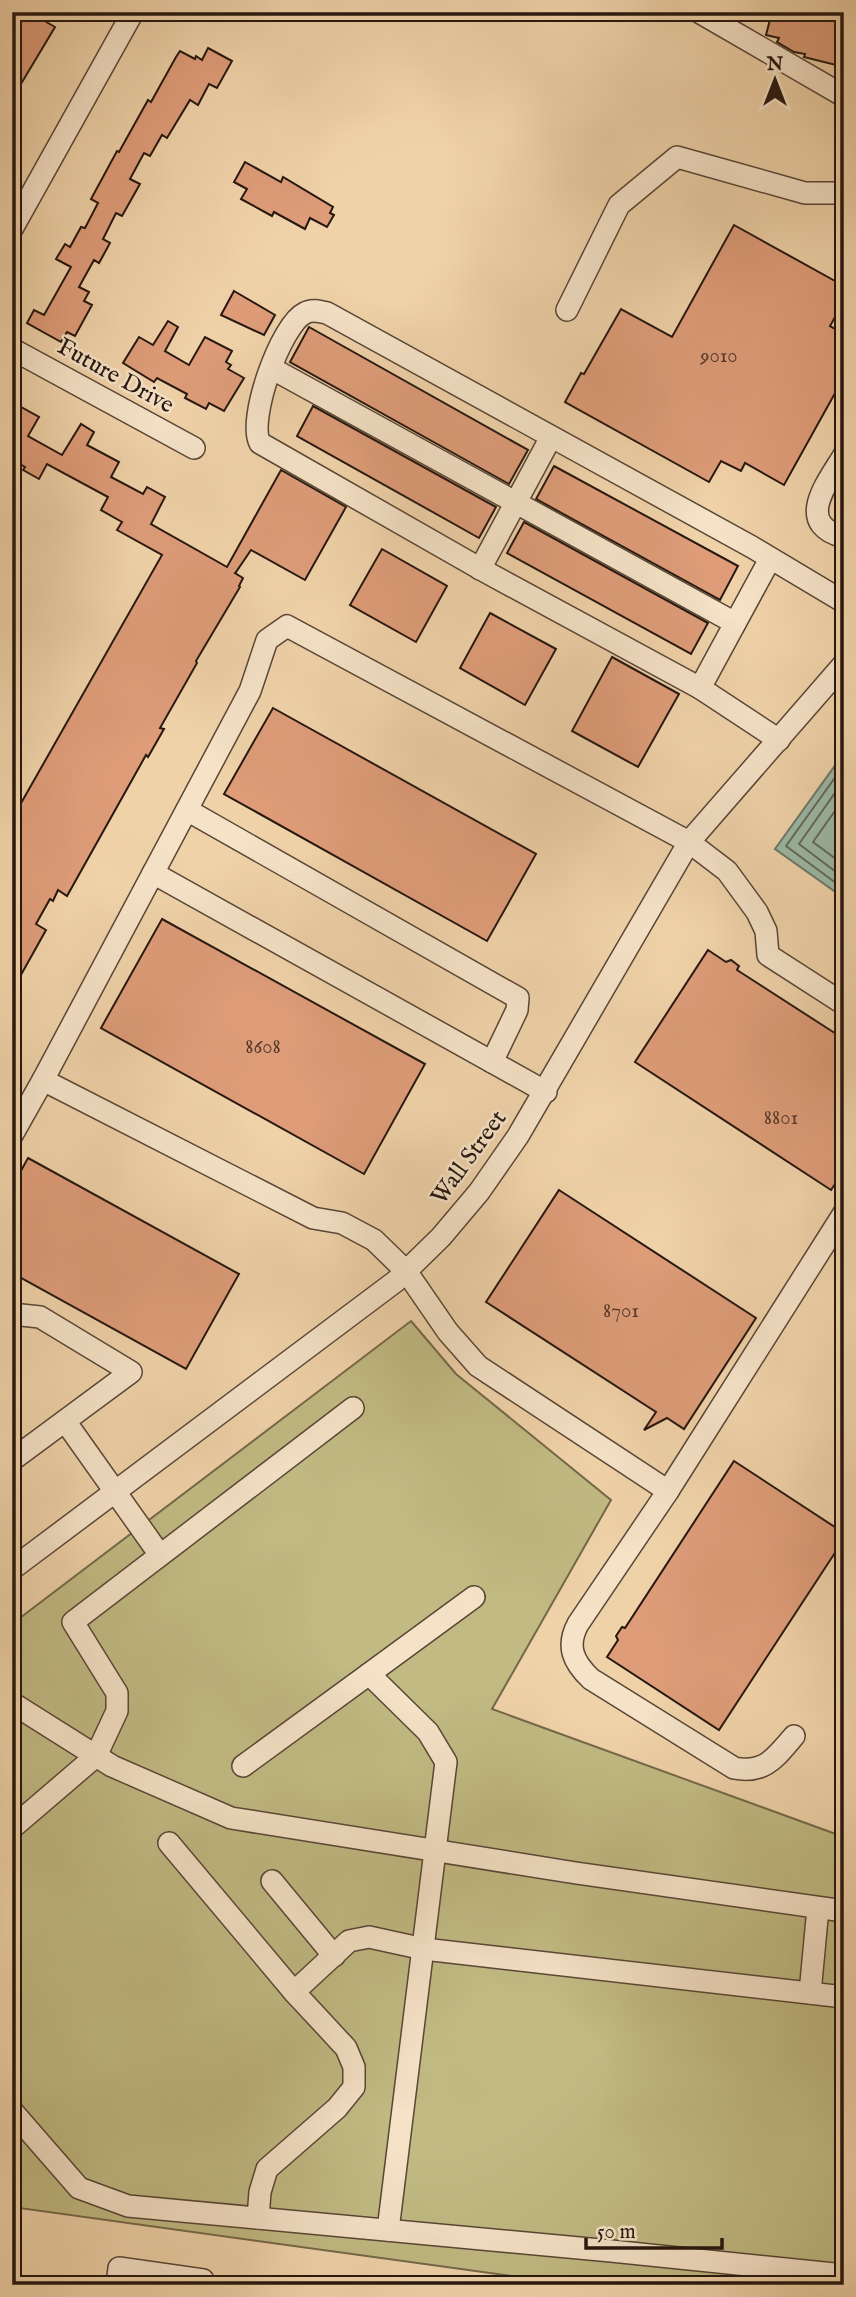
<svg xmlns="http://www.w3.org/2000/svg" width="856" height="2297" font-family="'IM FELL English',serif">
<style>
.green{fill:#c1ba83;stroke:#746849;stroke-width:2}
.water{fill:#9bb8a5;stroke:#6c7869;stroke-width:2}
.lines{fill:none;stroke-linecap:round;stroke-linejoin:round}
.shore{stroke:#60685a;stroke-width:2}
.building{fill:#de9c79;stroke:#26170f;stroke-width:2}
.minor-casing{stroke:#584636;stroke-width:24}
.minor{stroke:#f5e2c7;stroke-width:21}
.labels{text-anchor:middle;stroke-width:5;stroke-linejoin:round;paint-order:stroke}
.number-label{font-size:21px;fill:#54382a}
.street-label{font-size:24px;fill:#26170f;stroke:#f5e2c7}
</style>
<rect width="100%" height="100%" fill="#f0d2a9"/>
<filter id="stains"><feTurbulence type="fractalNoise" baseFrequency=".00286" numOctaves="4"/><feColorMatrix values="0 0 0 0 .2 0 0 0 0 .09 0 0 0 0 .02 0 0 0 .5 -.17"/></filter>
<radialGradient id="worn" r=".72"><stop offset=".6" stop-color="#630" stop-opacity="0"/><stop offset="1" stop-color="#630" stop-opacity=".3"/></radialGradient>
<polygon class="green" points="411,1321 456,1374 611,1500 492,1709 844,1837 844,2285 577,2285 12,2207 12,1624"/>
<polygon class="water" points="844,753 844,898 775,849"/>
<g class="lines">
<g class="shore">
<polyline points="844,765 786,846 844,889"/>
<polyline points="844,780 799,844 844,878"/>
<polyline points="844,798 813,842 844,865"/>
</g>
</g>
<g class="building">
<polygon points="12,12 29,12 55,27 12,99"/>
<polygon points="772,12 844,12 844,67 804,57 805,54 794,52 777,42 779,38 766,35"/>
<polygon points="208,48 232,61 217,88 209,84 198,105 190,100 167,138 162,135 150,156 144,153 130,179 140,184 122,216 116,213 103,239 110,243 99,263 94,260 79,287 89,292 84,301 92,305 75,336 67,332 61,342 27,323 34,310 44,315 71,267 56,259 65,244 70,247 81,227 85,228 98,203 91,199 117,151 119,152 148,100 151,102 176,57 180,51 195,59 196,56 202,60"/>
<polygon points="245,162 281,182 283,177 333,207 330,213 334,215 327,227 310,218 305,229 274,212 272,216 241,199 247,189 234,182"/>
<polygon points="734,225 844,286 844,301 830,326 844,334 844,377 784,485 745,463 741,471 721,461 709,482 565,402 581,373 584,374 621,309 672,337"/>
<polygon points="234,291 275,315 264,335 221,315"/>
<polygon points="168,321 178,327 165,351 189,365 205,337 232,351 226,362 231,365 228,369 244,378 224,411 209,403 206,409 185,398 187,394 157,378 154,382 123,363 139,337 153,345"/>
<polygon points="309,327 528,450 509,484 290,362"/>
<polygon points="12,402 39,417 28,436 62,455 81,424 94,432 87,445 119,462 111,477 143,494 147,487 165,497 151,524 227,567 281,470 346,507 305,580 251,550 236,572 235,573 243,578 239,586 240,587 196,661 197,663 160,728 164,729 148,757 146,755 67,896 58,890 53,901 50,899 36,924 46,930 12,991 12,819 162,555 117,530 122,522 101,510 108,497 47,464 39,479 23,470 25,467 15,461 12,465"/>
<polygon points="313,406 496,507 479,538 297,436"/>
<polygon points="554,466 738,566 720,600 536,499"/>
<polygon points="524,522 708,623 691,654 507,553"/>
<polygon points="382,549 447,586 416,642 350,605"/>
<polygon points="490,613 556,649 525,705 460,668"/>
<polygon points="612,657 679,694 638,767 572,731"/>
<polygon points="273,708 536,854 487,941 224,794"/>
<polygon points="162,919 425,1064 364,1174 101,1028"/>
<polygon points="708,950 726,962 731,960 739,966 737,970 844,1039 844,1171 831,1190 635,1062"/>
<polygon points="28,1158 239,1274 186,1369 12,1273 12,1187"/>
<polygon points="559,1190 756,1318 684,1429 667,1418 644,1430 656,1412 486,1302"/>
<polygon points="734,1461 844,1533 844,1539 719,1730 607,1657 618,1640 616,1636 622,1627 625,1628"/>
</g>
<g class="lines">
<g class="minor-casing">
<g id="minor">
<polyline points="699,12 844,96"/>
<polyline points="12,229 133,12"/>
<polyline points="567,310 619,205 677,157 805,193 844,193"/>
<polyline points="12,349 194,448"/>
<polyline points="271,368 735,623"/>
<path d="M844,455C828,482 793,524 844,537"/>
<polyline points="480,569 551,437"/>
<polyline points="700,688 770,559"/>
<path d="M779,740L700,688L486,572L260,443C247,420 281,324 305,313C312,309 319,311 327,313L752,547L844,602"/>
<polyline points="187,810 518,998 517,1010 492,1062"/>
<polyline points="153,873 546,1092"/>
<polyline points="12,1135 43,1080"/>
<polyline points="12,1314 40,1317 131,1372 12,1460"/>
<polyline points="65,1421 160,1555"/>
<polyline points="668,1491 478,1366 448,1332 406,1271 374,1240 342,1223 313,1218 43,1080 250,691 267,640 287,626 689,842 727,871 757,912 766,931 768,955 844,1004"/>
<polyline points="12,1569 396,1281 441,1237 479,1192 518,1136 689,842 844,664"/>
<polyline points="369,1674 474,1597"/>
<polyline points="12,1703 112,1766 231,1818 576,1873 844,1911"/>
<path d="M794,1736C775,1758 765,1774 734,1768L591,1679C573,1662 566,1646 578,1624L668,1491L844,1213"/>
<polyline points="243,1766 369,1674 428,1732 446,1762 388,2230"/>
<polyline points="12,1828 96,1756 117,1711 117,1693 73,1622 353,1408"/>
<polyline points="169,1843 294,1992 349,1941 369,1937 424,1949 844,1997"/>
<polyline points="272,1881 334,1956"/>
<polyline points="810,1993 818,1908"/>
<polyline points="12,2111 79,2188 128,2206 611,2251 844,2275"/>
<polyline points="258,2218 260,2192 267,2169 337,2108 354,2087 354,2067 346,2048 294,1992"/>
<polyline points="117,2285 119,2268 203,2280"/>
</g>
</g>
<use href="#minor" class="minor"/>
</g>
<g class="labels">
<g class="number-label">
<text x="719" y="362">9010</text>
<text x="263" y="1053">8608</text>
<text x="781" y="1124">8801</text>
<text x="621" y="1317">8701</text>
</g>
<g class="street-label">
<text transform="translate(116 375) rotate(29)" y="8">Future Drive</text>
<text transform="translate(468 1157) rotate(-54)" y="8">Wall Street</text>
</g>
</g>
<rect width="856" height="2297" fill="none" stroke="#f0d2a9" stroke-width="42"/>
<rect x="14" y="14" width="828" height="2269" fill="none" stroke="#26170f" stroke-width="3.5"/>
<rect x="21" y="21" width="814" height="2255" fill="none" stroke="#26170f" stroke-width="2"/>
<g transform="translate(775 80)" stroke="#f5e2c7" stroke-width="5" paint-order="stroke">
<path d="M0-5L12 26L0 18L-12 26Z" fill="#26170f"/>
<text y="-10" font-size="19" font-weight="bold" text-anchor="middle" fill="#26170f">N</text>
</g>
<path d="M586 2238v10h136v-10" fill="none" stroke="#26170f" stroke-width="3.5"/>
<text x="597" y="2238" font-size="21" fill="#26170f" stroke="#f5e2c7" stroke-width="5" paint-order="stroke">50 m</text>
<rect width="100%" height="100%" filter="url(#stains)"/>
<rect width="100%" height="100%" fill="url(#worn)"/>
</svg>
